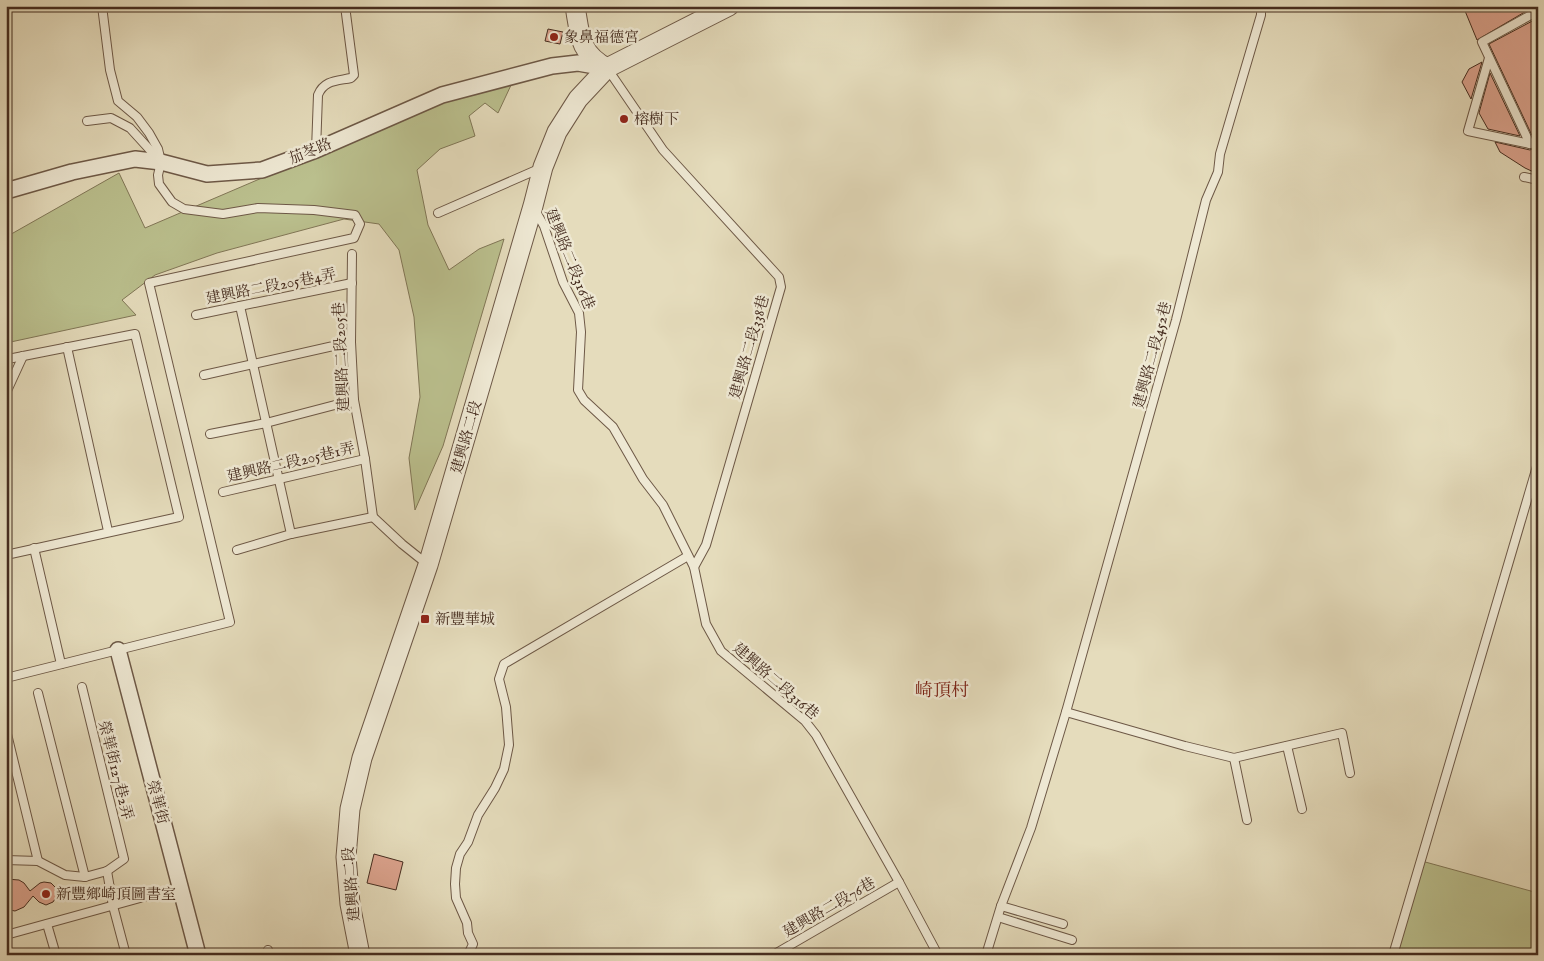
<svg xmlns="http://www.w3.org/2000/svg" width="1544" height="961" font-family="'IM FELL English','Noto Serif TC',serif">
<style>
.green{fill:#babf8d;stroke:#807656}
.building{fill:#dda48f;stroke:#452c1f}
.lines{fill:none;stroke-linecap:round;stroke-linejoin:round}
.service-casing{stroke:#6d5846;stroke-width:10}
.minor-casing{stroke:#6d5846;stroke-width:18}
.tertiary-casing{stroke:#6d5846;stroke-width:21}
.service{stroke:#eee8d3;stroke-width:8}
.minor{stroke:#eee8d3;stroke-width:15}
.tertiary{stroke:#eee8d3;stroke-width:19}
.poi-dot{fill:#8f2418;stroke:#eee8d3;stroke-width:2}
.labels{text-anchor:middle;stroke-width:5;stroke-linejoin:round;paint-order:stroke}
.poi-label{font-size:15px;fill:#452c1f;stroke:#eee8d3;text-anchor:start}
.street-label{font-size:15px;fill:#452c1f;stroke:#eee8d3}
.quarter-label{font-size:18px;fill:#7a1f14;stroke:#eee8d3}
</style>
<rect width="100%" height="100%" fill="#e5dcbc"/>
<filter id="stains"><feTurbulence type="fractalNoise" baseFrequency=".004" numOctaves="4"/><feColorMatrix values="0 0 0 0 .2 0 0 0 0 .09 0 0 0 0 .02 0 0 0 .5 -.17"/></filter>
<radialGradient id="worn" r=".72"><stop offset=".6" stop-color="#630" stop-opacity="0"/><stop offset="1" stop-color="#630" stop-opacity=".3"/></radialGradient>
<g class="green">
<polygon points="519,68 498,113 485,103 469,116 475,136 440,149 417,170 428,225 449,270 479,249 504,239 443,446 415,510 409,458 420,397 414,317 399,250 379,224 344,219 217,253 155,275 122,300 136,315 6,343 6,237 119,173 145,228"/>
<polygon points="1418,860 1538,893 1538,955 1391,955"/>
</g>
<g class="building">
<polygon points="1463,6 1535,6 1477,40"/>
<polygon points="1538,18 1538,174 1525,168 1500,152 1495,142 1530,150 1534,148 1536,144 1489,44"/>
<polygon points="548,29 563,32 560,44 545,41"/>
<polygon points="1482,62 1471,99 1462,82 1469,69"/>
<polygon points="1490,73 1520,136 1488,129 1479,113"/>
<polygon points="374,854 403,862 396,890 367,883"/>
<polygon points="6,879 19,880 24,883 30,891 40,883 44,882 51,883 56,888 57,896 53,902 46,905 39,902 33,896 24,907 15,911 10,910 6,909"/>
</g>
<g class="lines">
<g class="service-casing">
<g id="service">
<polyline points="1489,58 1468,131 1530,144"/>
<polyline points="607,68 663,150 779,277 781,287 706,545 694,567"/>
<polyline points="87,121 111,118 130,128 160,161"/>
<polyline points="1530,144 1482,42 1538,11"/>
<path d="M316,150L318,95C324,80 337,81 351,78L354,75L345,6"/>
<polyline points="1524,177 1538,180"/>
<polyline points="535,210 544,226 563,282 579,313 581,332 578,390 584,400 613,427 643,479 663,505 694,567 706,624 721,651 805,721 816,735 899,882 938,955"/>
<polyline points="438,213 541,168"/>
<polyline points="352,254 351,342 354,400 365,459 373,517 402,544 427,564"/>
<polyline points="240,306 291,534"/>
<polyline points="196,315 352,283"/>
<polyline points="67,347 108,531"/>
<polyline points="6,362 8,359 135,334 179,517 6,555"/>
<polyline points="204,375 351,342"/>
<polyline points="6,393 23,356"/>
<polyline points="210,434 266,423 354,400"/>
<polyline points="223,492 365,459"/>
<polyline points="34,548 61,664"/>
<polyline points="237,550 291,534 373,517"/>
<polyline points="6,678 230,622 149,283 354,238 360,224 355,215 314,210 258,208 223,214 184,209 172,202 159,184 158,175 161,162 158,149 149,133 137,117 118,101 110,70 102,6"/>
<polyline points="38,693 85,877"/>
<polyline points="1066,712 1185,746 1234,758 1342,733 1350,773"/>
<polyline points="6,730 38,861"/>
<polyline points="1287,746 1302,809"/>
<polyline points="1234,758 1247,820"/>
<polyline points="6,860 38,861 65,875 85,877 107,871 124,859 82,687"/>
<polyline points="107,871 113,906 126,955"/>
<polyline points="1001,906 1063,924"/>
<polyline points="998,917 1072,940"/>
<polyline points="47,924 56,955"/>
<polyline points="6,935 180,887"/>
<polyline points="268,950 269,955"/>
<polyline points="468,955 473,944 468,933 467,923 456,898 455,884 456,868 460,854 468,842 478,815 495,788 504,769 509,745 506,707 499,679 504,664 688,556"/>
<polyline points="773,955 899,882"/>
<polyline points="986,955 1001,906 1031,828 1066,712 1176,320 1206,200 1218,172 1220,154 1261,15 1261,6"/>
<polyline points="1393,955 1538,463"/>
</g>
</g>
<g class="minor-casing">
<g id="minor">
<polyline points="6,191 72,172 135,159 161,162 207,174 262,170 316,150 442,95 552,66 578,63 606,68"/>
<polyline points="118,650 198,955"/>
</g>
</g>
<g class="tertiary-casing">
<g id="tertiary">
<path d="M575,6C580,35 579,53 607,68"/>
<polyline points="360,955 350,904 346,857 350,809 362,758 428,565 533,206 543,167 557,132 578,99 607,68 729,6"/>
</g>
</g>
<use href="#service" class="service"/>
<use href="#minor" class="minor"/>
<use href="#tertiary" class="tertiary"/>
</g>
<g class="poi-dot">
<circle cx="554" cy="37" r="5"/>
<circle cx="624" cy="119" r="5"/>
<rect x="420" y="614" width="10" height="10" rx="2.5"/>
<circle cx="46" cy="894" r="5"/>
</g>
<g class="labels">
<g class="poi-label">
<text x="564" y="42">象鼻福德宮</text>
<text x="634" y="124">榕樹下</text>
<text x="435" y="624">新豐華城</text>
<text x="56" y="899">新豐鄉崎頂圖書室</text>
</g>
<g class="street-label">
<text transform="translate(310 151) rotate(-22)" y="5">茄苳路</text>
<text transform="translate(570 259) rotate(68)" y="5">建興路二段316巷</text>
<text transform="translate(271 286) rotate(-11)" y="5">建興路二段205巷4弄</text>
<text transform="translate(749 347) rotate(-74)" y="5">建興路二段338巷</text>
<text transform="translate(1152 355) rotate(-75)" y="5">建興路二段452巷</text>
<text transform="translate(341 357) rotate(-93)" y="5">建興路二段205巷</text>
<text transform="translate(466 437) rotate(-74)" y="5">建興路二段</text>
<text transform="translate(291 462) rotate(-13)" y="5">建興路二段205巷1弄</text>
<text transform="translate(776 681) rotate(41)" y="5">建興路二段316巷</text>
<text transform="translate(116 770) rotate(76)" y="5">榮華街127巷2弄</text>
<text transform="translate(158 802) rotate(75)" y="5">榮華街</text>
<text transform="translate(351 884) rotate(-95)" y="5">建興路二段</text>
<text transform="translate(829 907) rotate(-30)" y="5">建興路二段76巷</text>
</g>
<g class="quarter-label">
<text x="942" y="696">崎頂村</text>
</g>
</g>
<rect width="1544" height="961" fill="none" stroke="#e5dcbc" stroke-width="25"/>
<rect x="8" y="8" width="1529" height="946" fill="none" stroke="#452c1f" stroke-width="2.5"/>
<rect x="12" y="12" width="1519" height="936" fill="none" stroke="#452c1f"/>
<rect width="100%" height="100%" filter="url(#stains)"/>
<rect width="100%" height="100%" fill="url(#worn)"/>
</svg>
